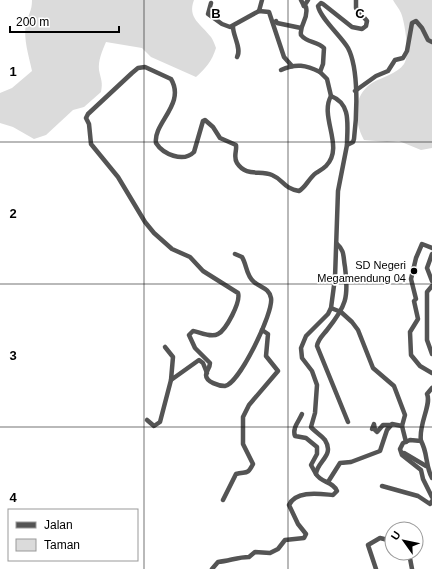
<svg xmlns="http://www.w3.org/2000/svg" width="432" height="569" font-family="Helvetica,sans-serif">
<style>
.green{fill:#dbdbdb}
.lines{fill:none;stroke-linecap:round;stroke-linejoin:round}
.minor{stroke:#545454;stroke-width:4.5}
.grid{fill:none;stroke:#000;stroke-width:1;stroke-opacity:0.55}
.poi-dot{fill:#000;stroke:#fff;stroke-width:1.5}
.labels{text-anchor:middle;stroke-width:3.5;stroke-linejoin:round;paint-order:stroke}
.poi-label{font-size:11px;fill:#000;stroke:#fff;text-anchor:end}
.grid-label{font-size:13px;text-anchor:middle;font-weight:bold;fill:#000;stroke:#fff;stroke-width:3.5;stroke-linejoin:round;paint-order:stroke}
</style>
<rect width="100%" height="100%" fill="#fff"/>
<g class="green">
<path d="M32,0H194C187,18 201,24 211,37C213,40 215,45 216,48C212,61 206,68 196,77L151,57L142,48L106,42C102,51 98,61 99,70C101,80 103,82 101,92L84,107L73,110L46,135L34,139L13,127L0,123V93L12,88L32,71C29,56 23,39 26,24C28,14 32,12 32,0Z"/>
<path d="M393,0H432V148L421,150L399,141L387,142L364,140C354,121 352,96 372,83C382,77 397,74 404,64C410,57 405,22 401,13C399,8 395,4 393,0Z"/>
</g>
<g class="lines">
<g class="minor">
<polyline points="301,0 304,6"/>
<path d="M308,0L304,6L306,7C309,20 299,24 301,35C307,43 317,41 324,48L323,64L320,72L327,79L331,96"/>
<polyline points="211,3 208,14 222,24 230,27 259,11 269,12 284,57 292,66"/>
<polyline points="259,11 262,0"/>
<polyline points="276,21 277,23 301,28"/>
<path d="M233,27C233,36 242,49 237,57"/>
<path d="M281,70C296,63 306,65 320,72"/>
<polyline points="355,91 376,76 388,71 395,60 403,58 407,51 412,23 416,21 422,28 428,40 432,42"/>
<path d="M337,244C345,251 343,257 345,267C349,298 346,306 327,330C323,335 318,339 317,346L348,422"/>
<polyline points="432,248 422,244 416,258 411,279 416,299 414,301 418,319 410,332 411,355 420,366 432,373"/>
<path d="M235,254L242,257C247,265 246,276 254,282C261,288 269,288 271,298C274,312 239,384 225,386C219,386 206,382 206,375C206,371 210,368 210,363L195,348L189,335L193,331C200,332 211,338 218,334C226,330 241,302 238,293L203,271L190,257L172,249L154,233L145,222L118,177L91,144L89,124L86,118L88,114L132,73L138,68L145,67L171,79C186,104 153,123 156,143C163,154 183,163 194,152L203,121L205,120L213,127L220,138L236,145C237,151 233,157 237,163C246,177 260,170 272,175C284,180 283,188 299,191C306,187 309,178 316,173C319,171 323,169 326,166C345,147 319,117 331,96C352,104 347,126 347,145"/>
<polyline points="432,254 427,268 432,281"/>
<polyline points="432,286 427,292 427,340 432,354"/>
<polyline points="331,308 341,312 352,322 358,330 373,368 394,386 405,415 402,426"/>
<polyline points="165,347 173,357 171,380 199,360 203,363 207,373"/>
<path d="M302,414C299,421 292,428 295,436L306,438L317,447V454L311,465L316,474"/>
<polyline points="147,420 154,426 160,422 171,380"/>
<polyline points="372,429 374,424 375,430 377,432 383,425 390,425"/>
<path d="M421,441C418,425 432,404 427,394L432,388"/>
<polyline points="404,453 426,466"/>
<path d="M432,478C425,465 428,453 421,441L410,440L403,443L400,449L402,455L421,470L423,479L432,497"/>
<polyline points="328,482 340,463 351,462 380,451 387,430 392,424 402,426 406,442"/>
<polyline points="382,486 418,496 430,504 432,501"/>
<path d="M223,500L236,474C246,471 247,476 253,464L243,444V417L249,405L278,371L266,356L268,334L262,330"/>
<polyline points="409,553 412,569"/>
<path d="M212,569L218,562C229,561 238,557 249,557L255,552L270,553L278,549L285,540L304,538L306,534L298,524L289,505C296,490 320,494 333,495L337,491C333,481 321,483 316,474C317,461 335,456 325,440C321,435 315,432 311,427L315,413L317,385L312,371L302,358L301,348L306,336L328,314L331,308L335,278L338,191L347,145L353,142L354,139C357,115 359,69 348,48C342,37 320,18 318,6L321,3L323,4L352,27L362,29L366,26L367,21L356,8V0"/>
<polyline points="376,569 368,545 380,538 392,541"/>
</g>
</g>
<path class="grid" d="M144,0V569M288,0V569M0,142H432M0,284H432M0,427H432"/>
<circle class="poi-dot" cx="414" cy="271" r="4"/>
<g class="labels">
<g class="poi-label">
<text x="406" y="269">SD Negeri<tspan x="406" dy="13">Megamendung 04</tspan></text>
</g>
</g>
<g class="grid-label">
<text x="216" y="18">B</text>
<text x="360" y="18">C</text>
<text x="13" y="76">1</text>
<text x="13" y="218">2</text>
<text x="13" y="360">3</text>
<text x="13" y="502">4</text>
</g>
<rect x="8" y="509" width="130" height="52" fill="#ffffff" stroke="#999999"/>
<rect x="16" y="522" width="20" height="6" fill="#545454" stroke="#999999"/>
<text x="44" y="529" font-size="12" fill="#000000">Jalan</text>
<rect x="16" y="539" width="20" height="12" fill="#dbdbdb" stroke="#999999"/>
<text x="44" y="549" font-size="12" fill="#000000">Taman</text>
<g transform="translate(404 541) rotate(303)"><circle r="19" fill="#ffffff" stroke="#999999"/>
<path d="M0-3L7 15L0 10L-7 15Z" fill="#000000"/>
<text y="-6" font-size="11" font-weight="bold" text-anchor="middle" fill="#000000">U</text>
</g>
<path d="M10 26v6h109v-6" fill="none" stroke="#000000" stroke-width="2"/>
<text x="16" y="26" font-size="12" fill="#000000" stroke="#ffffff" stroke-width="3" paint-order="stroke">200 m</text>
</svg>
